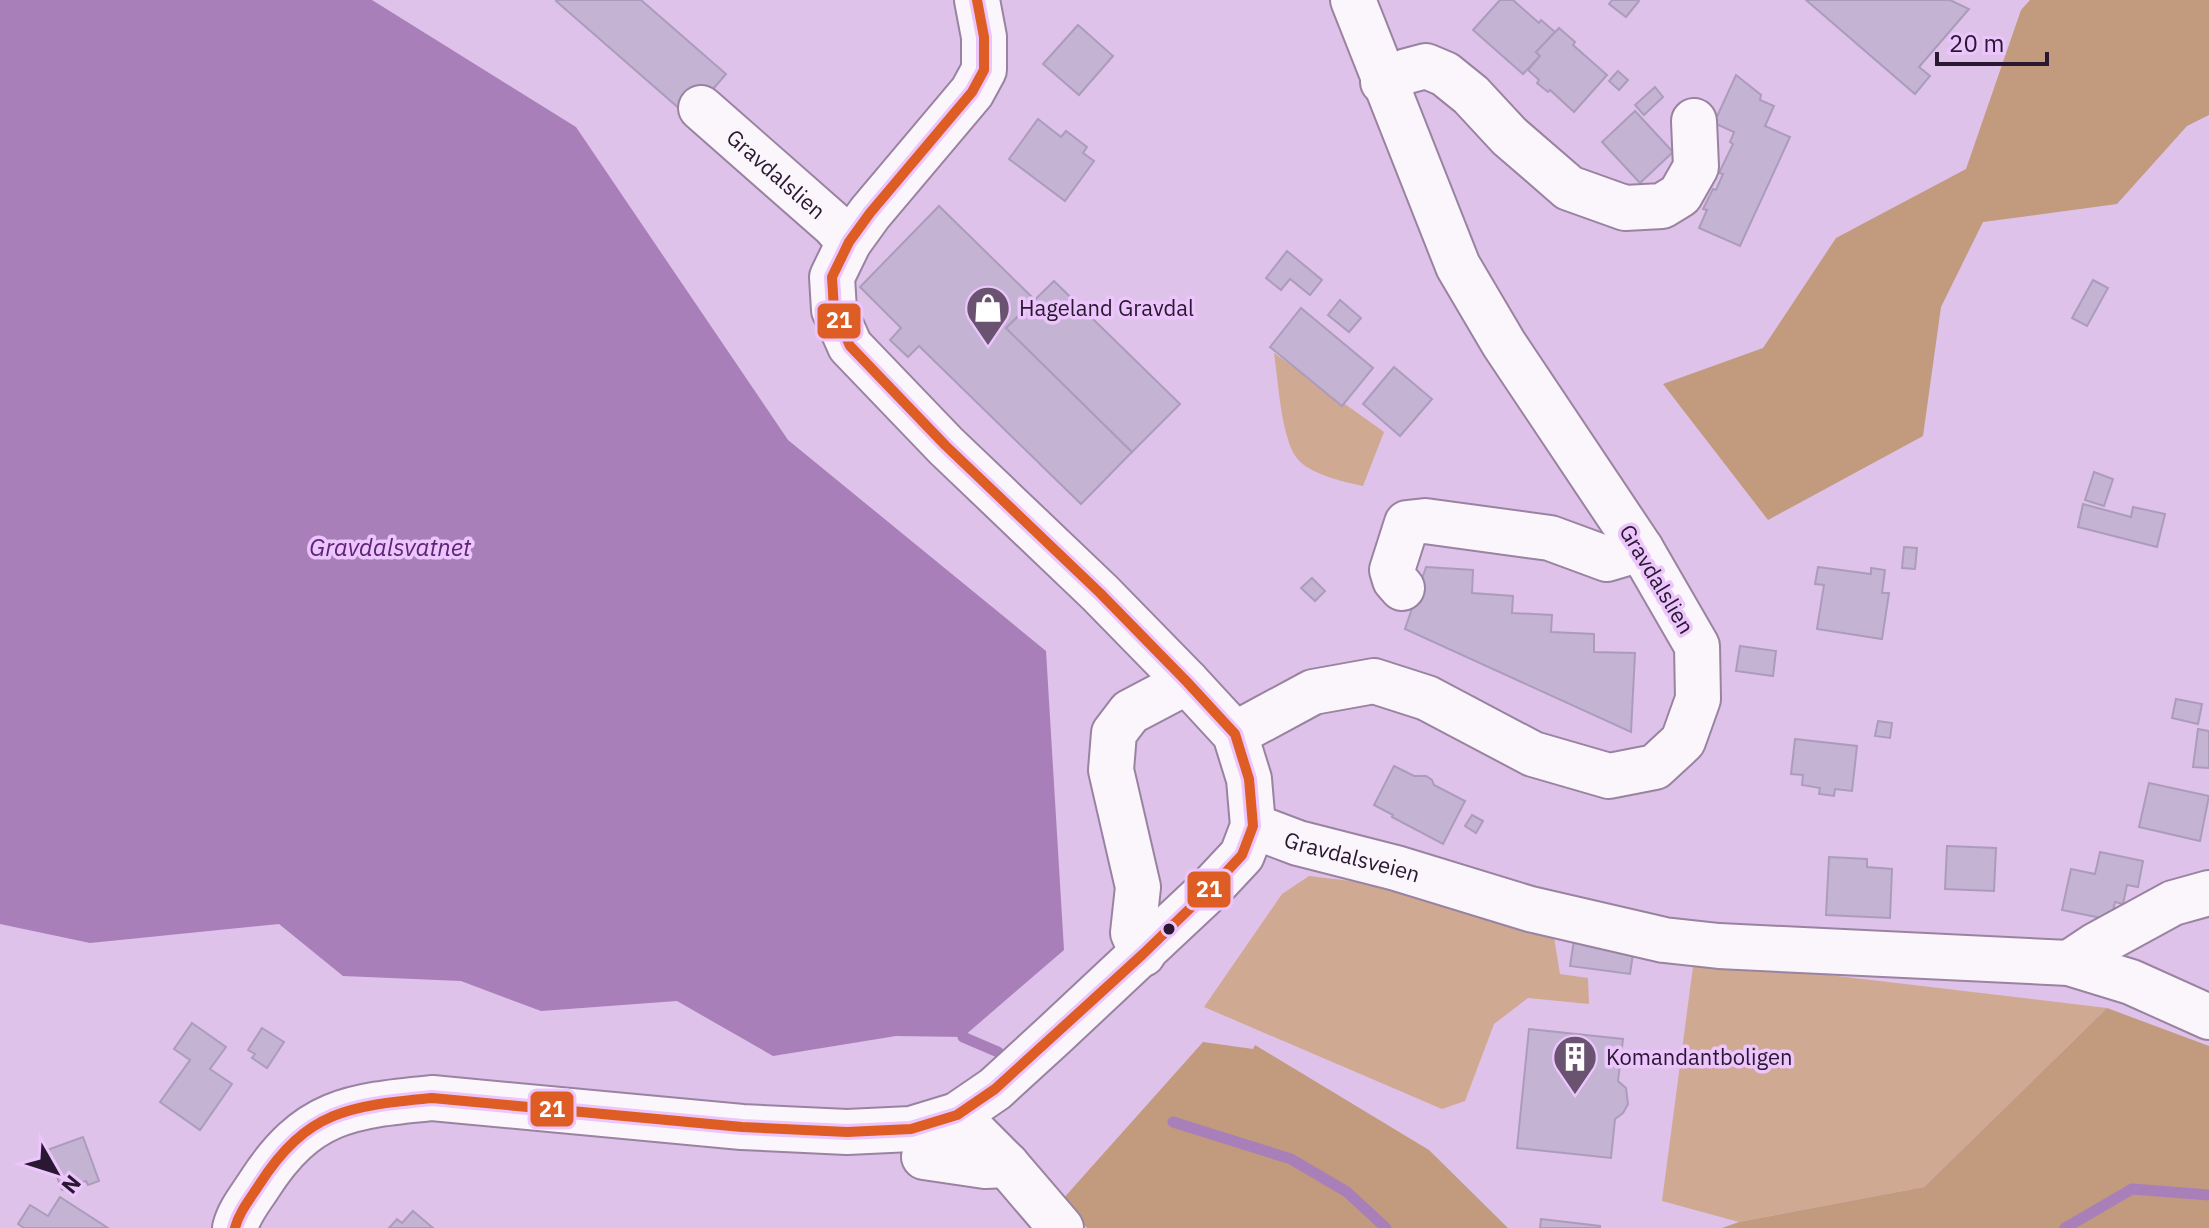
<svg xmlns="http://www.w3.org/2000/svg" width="2209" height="1228" font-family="'IBM Plex Sans',sans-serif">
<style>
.green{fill:#d0a993}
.forest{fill:#c29a7e}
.water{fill:#a97fba}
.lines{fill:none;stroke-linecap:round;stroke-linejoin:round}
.stream{stroke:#a97fba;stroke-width:11}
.building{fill:#c4b3d3;stroke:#ac9cbb;stroke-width:2}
.minor-casing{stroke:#9983a1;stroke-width:48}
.major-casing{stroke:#9983a1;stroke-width:48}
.minor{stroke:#faf6fc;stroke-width:44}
.major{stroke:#faf6fc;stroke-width:44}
.bus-1-casing{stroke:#ecc5fc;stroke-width:16}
.bus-1{stroke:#de5d24;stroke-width:10}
.bus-dot{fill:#2a1731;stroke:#ecc5fc;stroke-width:3}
.labels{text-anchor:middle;stroke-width:7;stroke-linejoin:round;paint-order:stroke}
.street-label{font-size:22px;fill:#2a1731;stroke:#ecc5fc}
.poi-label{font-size:22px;fill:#2a1731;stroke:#ecc5fc;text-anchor:start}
.water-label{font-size:24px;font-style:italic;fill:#602277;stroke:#ecc5fc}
.line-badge{stroke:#ecc5fc;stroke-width:3}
.badge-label{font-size:22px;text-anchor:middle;font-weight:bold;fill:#fff}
</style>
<rect width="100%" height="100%" fill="#dec2e9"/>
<g class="green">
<path d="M1274,353L1384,432L1363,486C1344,482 1308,474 1296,457C1281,436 1278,379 1274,353Z"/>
<polygon points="1309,876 1351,881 1553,931 1560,974 1588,978 1589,1004 1528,998 1494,1024 1465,1101 1442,1109 1204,1007 1282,894"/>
<polygon points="1694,959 2107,1008 1924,1187 1739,1222 1662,1201"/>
</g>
<g class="forest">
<polygon points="2030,0 2209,0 2209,115 2187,126 2117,204 1983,222 1941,307 1923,436 1768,520 1663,384 1763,348 1836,238 1966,169 2021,10"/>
<polygon points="2107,1008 2209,1046 2209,1228 1722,1228 1739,1222 1924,1187"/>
<polygon points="1203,1042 1253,1049 1255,1045 1429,1150 1508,1228 1087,1228 1062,1200"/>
</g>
<polygon class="water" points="0,0 372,0 576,127 788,440 1046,651 1064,950 963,1037 896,1036 773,1056 677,1001 541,1011 461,981 343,976 279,924 90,943 0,924"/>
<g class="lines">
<g class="stream">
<polyline points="963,1037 998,1052"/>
<polyline points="1173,1122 1291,1159 1347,1192 1386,1228"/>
<polyline points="2065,1228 2132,1189 2209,1195"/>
</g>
</g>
<g class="building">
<polygon points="557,0 641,0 726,74 689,117 556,1"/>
<polygon points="1500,0 1513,0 1539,23 1541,20 1555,32 1536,52 1540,56 1523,74 1473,30"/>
<polygon points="1612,0 1638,0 1639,1 1626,17 1609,4"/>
<polygon points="1806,0 1950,0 1969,9 1919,67 1930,76 1915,94"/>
<polygon points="1078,25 1113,56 1079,95 1043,64"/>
<polygon points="1559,28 1575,42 1573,45 1607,75 1574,112 1550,90 1548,92 1537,83 1539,80 1528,70 1540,56 1536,52"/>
<polygon points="1618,71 1628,80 1619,90 1609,81"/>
<polygon points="1736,75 1761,95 1760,100 1774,106 1765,126 1790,137 1740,246 1699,228 1707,210 1703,209 1713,189 1716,190 1723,174 1719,173 1733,144 1730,142 1734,132 1714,123"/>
<polygon points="1655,87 1663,97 1644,115 1635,105"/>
<polygon points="1635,111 1673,152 1640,183 1602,142"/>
<polygon points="1038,119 1061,137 1066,131 1087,147 1083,153 1094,161 1065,201 1009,159"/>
<polygon points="939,206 1035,300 1006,328 1132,452 1081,504 919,346 908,357 890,340 901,328 860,287"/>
<polygon points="1287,251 1322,280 1310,295 1290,279 1281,290 1266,278"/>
<polygon points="2093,280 2108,288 2087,326 2072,318"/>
<polygon points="1054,281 1180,404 1132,452 1006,328"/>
<polygon points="1340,300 1361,318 1349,332 1328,315"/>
<polygon points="1301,308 1373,368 1342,406 1270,347"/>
<polygon points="1394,367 1432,399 1400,436 1363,404"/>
<polygon points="2094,472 2113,479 2104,506 2085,500"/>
<polygon points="2083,504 2131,517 2133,507 2165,514 2157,547 2078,527"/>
<polygon points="1904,547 1917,548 1915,569 1902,568"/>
<polygon points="1426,567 1473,570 1472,593 1513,596 1512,613 1552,615 1551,632 1594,634 1594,652 1635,653 1631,732 1405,629"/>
<polygon points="1818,567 1871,574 1871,568 1885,570 1882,593 1889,593 1882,639 1817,629 1824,585 1815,584"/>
<polygon points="1312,578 1325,591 1315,601 1301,588"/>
<polygon points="1740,646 1776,651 1773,676 1736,671"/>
<polygon points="2176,699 2202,704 2198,724 2172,718"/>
<polygon points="1878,721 1892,723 1890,738 1875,736"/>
<polygon points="2198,729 2209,731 2209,768 2193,767"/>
<polygon points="1795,739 1857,746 1852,791 1835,789 1834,796 1819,794 1820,788 1802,785 1803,775 1791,774"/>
<polygon points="1394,766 1414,776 1426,776 1432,780 1434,785 1465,801 1443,844 1392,817 1393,815 1374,805"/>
<polygon points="2149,783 2209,796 2200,841 2139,827"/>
<polygon points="1472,815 1483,821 1476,833 1465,826"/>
<polygon points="1947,846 1996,848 1994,891 1945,889"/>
<polygon points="2100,852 2143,861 2138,887 2127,885 2123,904 2115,902 2111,920 2062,910 2071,869 2095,874"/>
<polygon points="1829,857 1867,859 1867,867 1892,869 1890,918 1826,915"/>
<polygon points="1574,940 1634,947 1630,974 1570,966"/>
<polygon points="192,1023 226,1047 210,1069 232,1084 200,1130 160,1102 190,1060 174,1049"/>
<polygon points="262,1028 284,1042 267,1068 252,1058 255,1054 248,1050"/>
<polygon points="1529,1029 1623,1039 1618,1081 1626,1088 1628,1104 1623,1113 1615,1119 1611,1158 1517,1148"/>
<polygon points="83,1137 99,1181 88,1185 86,1181 62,1190 47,1150"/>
<polygon points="60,1197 108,1228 24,1228 18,1224 30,1205 48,1216"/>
<polygon points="413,1211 433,1228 389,1228 397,1219 402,1223"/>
<polygon points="1541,1219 1600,1226 1600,1228 1540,1228"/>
</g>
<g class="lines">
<g class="minor-casing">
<g id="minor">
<polyline points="977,0 984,37 984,70 972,92 870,213 849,242 832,277 834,310 850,346 946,446 1100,593 1187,682 1130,712 1114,733 1111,770 1138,887 1133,933 1143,954"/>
<polyline points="1383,82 1407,71 1426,66 1445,74 1471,95 1509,136 1569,188 1625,208 1662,206 1680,195 1696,167 1694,121"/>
<path id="s1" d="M701,108L834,225L849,242"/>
<polyline points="1402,588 1395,580 1392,570 1407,523 1425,521 1550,538 1607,559 1641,549"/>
<polyline points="1235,734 1313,692 1374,681 1427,698 1533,754 1609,776 1655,767 1683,741 1698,699 1697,646 1641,549 1504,344 1458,266 1353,0"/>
<path id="s2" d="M1253,826L1298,843L1396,868L1530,909L1664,940L1719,946L2069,963L2131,982L2209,1017"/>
<polyline points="2069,963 2096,945 2173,903 2209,893"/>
<polyline points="957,1115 1007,1165 1061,1228"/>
<polyline points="924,1157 985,1166 1007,1165"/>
</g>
</g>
<g class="major-casing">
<path id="major" d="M235,1228C239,1212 250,1199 259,1185C307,1110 350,1106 432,1098L742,1127L847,1132L911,1129L957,1115L995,1089L1054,1035L1213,886L1242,855L1253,826L1249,779L1235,734L1187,682"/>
</g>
<use href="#minor" class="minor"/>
<use href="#major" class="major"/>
<g class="bus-1-casing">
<path id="bus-1" d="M235,1228C239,1212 250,1199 259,1185C307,1110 350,1106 432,1098L742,1127L847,1132L911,1129L957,1115L995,1089L1143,954L1213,886L1242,855L1253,826L1249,779L1235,734L1187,682L1100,593L946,446L850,346L834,310L832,277L849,242L870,213L972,92L984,70V37L977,0"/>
</g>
<use href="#bus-1" class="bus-1"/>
</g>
<defs>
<g id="shop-pin" transform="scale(2.3)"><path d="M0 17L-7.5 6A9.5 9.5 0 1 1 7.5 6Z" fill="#695371" stroke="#ecc5fc"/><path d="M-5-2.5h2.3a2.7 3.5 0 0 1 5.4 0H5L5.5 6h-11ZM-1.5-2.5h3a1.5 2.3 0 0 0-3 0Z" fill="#fff"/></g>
<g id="building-pin" transform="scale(2.3)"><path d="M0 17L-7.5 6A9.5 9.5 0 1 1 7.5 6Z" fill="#695371" stroke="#ecc5fc"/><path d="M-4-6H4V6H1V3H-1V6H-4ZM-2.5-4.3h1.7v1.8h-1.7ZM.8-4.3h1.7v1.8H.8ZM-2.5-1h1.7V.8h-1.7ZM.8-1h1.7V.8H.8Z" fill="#fff"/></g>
</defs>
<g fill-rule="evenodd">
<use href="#shop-pin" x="988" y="308"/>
<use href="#building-pin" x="1575" y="1057"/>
</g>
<circle class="bus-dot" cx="1169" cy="929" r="7"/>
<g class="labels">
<g class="street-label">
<text dy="8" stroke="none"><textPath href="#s1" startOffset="100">Gravdalslien</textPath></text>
<text transform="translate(1657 579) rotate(59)" y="8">Gravdalslien</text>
<text dy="8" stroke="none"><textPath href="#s2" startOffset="104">Gravdalsveien</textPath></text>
</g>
<g class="poi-label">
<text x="1019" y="316">Hageland Gravdal</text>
<text x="1606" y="1065">Komandantboligen</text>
</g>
<g class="water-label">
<text x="390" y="556">Gravdalsvatnet</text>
</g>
</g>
<g class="line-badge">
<rect x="816" y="302" width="46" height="38" rx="8" fill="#de5d24"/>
<rect x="1186" y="870" width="46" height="39" rx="8" fill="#de5d24"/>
<rect x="529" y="1090" width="46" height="38" rx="8" fill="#de5d24"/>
</g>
<g class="badge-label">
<text x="839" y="328">21</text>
<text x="1209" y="897">21</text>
<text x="552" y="1117">21</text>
</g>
<g transform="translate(56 1172) rotate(129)" stroke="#ecc5fc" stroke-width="6" paint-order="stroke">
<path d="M0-6L14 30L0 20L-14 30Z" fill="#2a1731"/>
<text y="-12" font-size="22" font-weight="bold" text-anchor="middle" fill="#2a1731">N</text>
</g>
<path d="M1937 52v12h110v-12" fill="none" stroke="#2a1731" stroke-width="4"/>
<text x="1949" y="52" font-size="24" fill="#2a1731" stroke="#ecc5fc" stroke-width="6" paint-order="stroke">20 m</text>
</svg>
